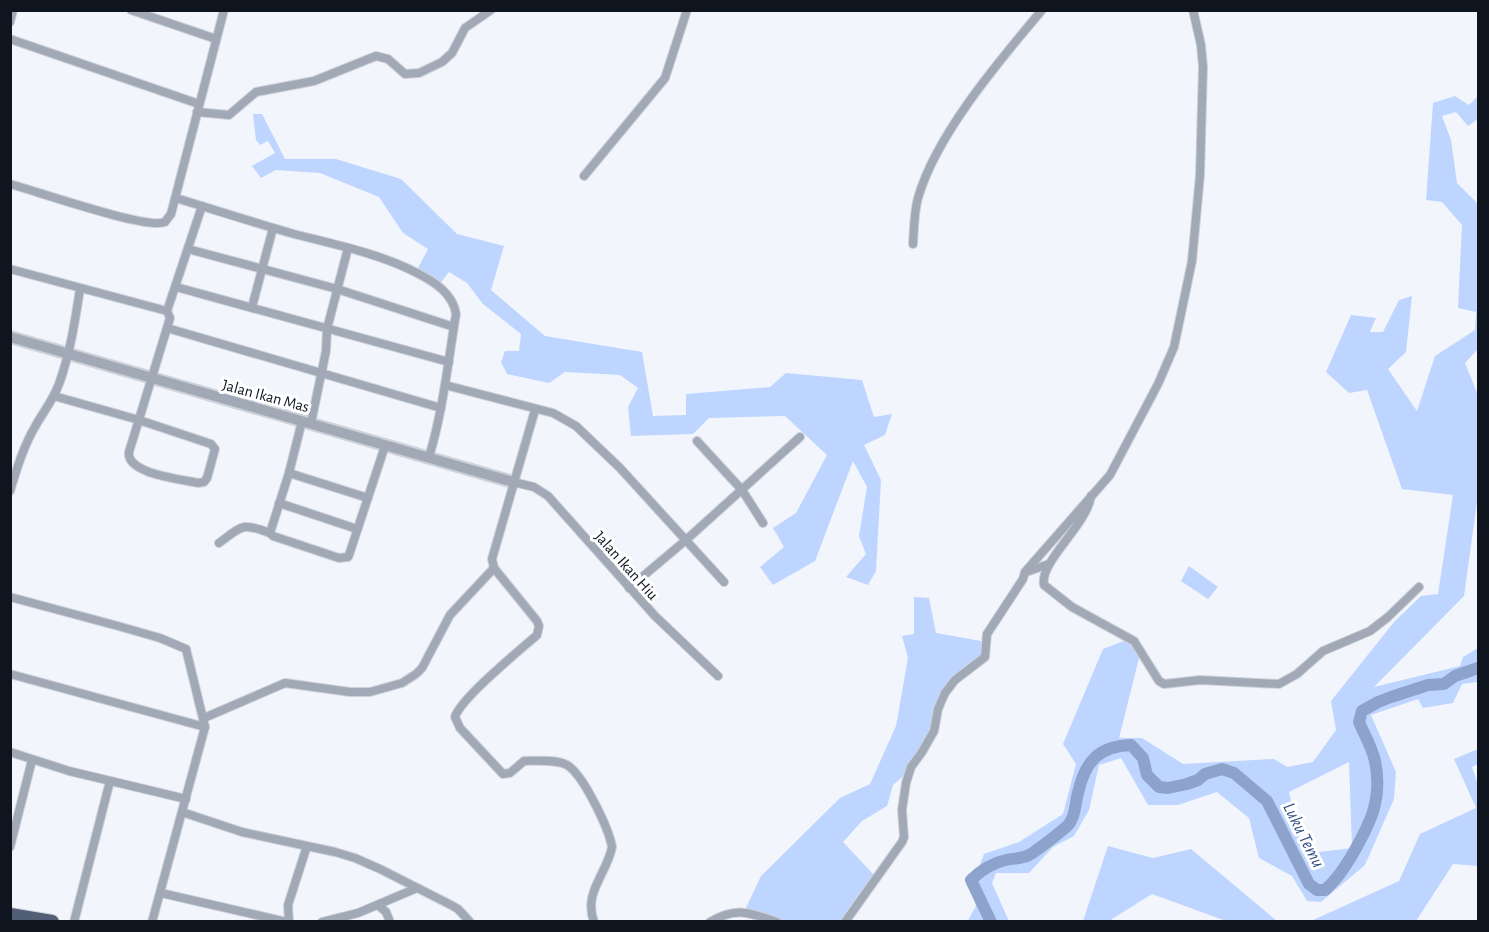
<svg xmlns="http://www.w3.org/2000/svg" width="1489" height="932" font-family="'Alegreya Sans',sans-serif">
<style>
.green{fill:#bed5ff;fill-rule:evenodd}
.lines{fill:none;stroke-linecap:round;stroke-linejoin:round}
.river{stroke:#8da3cb;stroke-width:12}
.minor-casing{stroke:#ced2d9;stroke-width:10}
.tertiary-casing{stroke:#ced2d9;stroke-width:14}
.trunk-casing{stroke:#ced2d9;stroke-width:16}
.minor{stroke:#a2a9b6;stroke-width:8}
.tertiary{stroke:#a2a9b6;stroke-width:10}
.trunk{stroke:#525e76;stroke-width:14}
.labels{text-anchor:middle;stroke-width:6;stroke-linejoin:round;paint-order:stroke}
.street-label{font-size:16px;fill:#0f151f;stroke:#fff}
.water-label{font-size:18px;font-style:italic;fill:#334f84;stroke:#fff}
</style>
<rect width="100%" height="100%" fill="#f2f6fc"/>
<g class="green">
<path d="M1455,96L1469,105L1478,96V119L1468,126L1456,112L1442,116L1451,140L1457,183L1478,204V349L1465,363L1478,395V495L1464,596L1374,687L1460,666L1463,657L1478,648V682L1462,684L1453,703L1423,708L1418,699L1371,715L1396,772L1394,799L1365,865L1321,902L1307,901L1292,876L1259,858L1249,818L1217,792L1178,805H1148L1121,758L1099,765L1089,810L1074,836L1053,847L1029,873H996L992,883L1008,919V921L967,922L976,906L971,887L984,854L1019,842L1063,814L1076,764L1063,744L1103,649L1131,638L1142,646L1119,738H1142L1183,764L1274,759L1287,767L1313,762L1336,730L1331,701L1394,622L1421,596L1438,594L1453,495L1402,489L1367,390L1349,393L1326,372L1351,315L1376,318L1370,332H1383L1399,300L1412,296L1406,352L1388,369L1417,411L1435,356L1475,330L1476,312L1458,308L1462,225L1442,202L1426,200L1433,103ZM1349,762L1352,848L1303,854L1289,792Z"/>
<polygon points="253,114 262,114 285,159 336,159 401,179 457,234 504,246 491,290 545,336 642,352 653,416 686,415 686,394 770,387 786,373 862,380 874,417 892,414 885,435 864,445 881,480 876,571 868,585 846,577 866,554 859,536 867,487 853,461 815,561 773,585 760,567 784,547 773,528 796,513 827,455 785,416 709,418 693,434 631,436 628,407 638,388 620,375 565,372 549,383 507,374 501,362 505,351 519,351 521,334 483,304 467,283 449,272 439,285 417,270 428,249 403,233 379,197 320,173 276,170 261,178 252,166 275,153 268,141 260,145 256,140"/>
<polygon points="1189,566 1218,587 1208,599 1181,581"/>
<polygon points="914,597 929,598 936,633 981,641 984,653 945,692 934,724 907,773 893,785 887,806 862,821 843,842 874,875 843,921 785,921 744,912 761,876 840,798 870,784 896,726 908,658 902,636 914,634"/>
<polygon points="1478,749 1478,764 1472,767 1478,785 1478,866 1453,864 1416,921 1311,921 1399,881 1420,834 1476,808 1454,759"/>
<polygon points="1108,846 1153,858 1191,849 1277,921 1226,921 1152,894 1112,919 1111,921 1083,921"/>
</g>
<g class="lines">
<path class="river" d="M991,922L971,880C981,870 992,863 1006,860C1014,858 1022,859 1029,855C1035,852 1065,829 1069,824C1076,815 1075,803 1078,793C1085,762 1098,746 1131,745L1143,758L1147,775L1159,787L1168,788L1187,784L1198,780L1205,774L1222,769L1234,773L1267,801L1309,884L1317,890H1325C1337,879 1342,871 1351,857C1370,824 1383,800 1375,761C1372,747 1364,734 1359,722L1362,711L1378,702L1391,697L1428,685L1444,684L1455,676L1478,668"/>
<g class="minor-casing">
<g id="minor">
<polyline points="131,10 216,39"/>
<polyline points="10,22 13,10"/>
<polyline points="10,39 199,104"/>
<polyline points="197,112 229,115 256,92 314,81 376,56 388,59 405,74 419,73 442,62 452,53 465,28 491,10"/>
<polyline points="584,176 665,78 687,10"/>
<path d="M10,184C36,191 147,230 165,222L171,214L224,10"/>
<path d="M176,198C215,210 255,223 294,234C333,244 381,254 417,273C435,282 453,294 456,314C448,362 443,411 429,457"/>
<path d="M913,244C914,229 914,212 918,198C936,135 999,61 1042,10"/>
<polyline points="188,249 337,289 454,327"/>
<polyline points="10,269 167,311"/>
<polyline points="176,287 449,362"/>
<polyline points="252,307 273,228"/>
<polyline points="167,328 441,408"/>
<polyline points="445,385 553,413 576,426 620,468 724,582"/>
<path d="M54,396L139,420L211,444L215,449L207,478L204,482L198,483C181,479 126,474 129,452L167,328L170,318L167,311L202,206"/>
<path d="M535,410L492,559L494,568L537,621L539,626L537,635C519,651 461,698 455,717L460,728L503,774L510,773L524,761C536,761 556,759 567,765C583,774 609,829 612,847C607,874 583,892 594,922"/>
<polyline points="302,421 289,473 270,533 273,536 339,558 348,557 349,555 385,446"/>
<polyline points="311,423 326,351 327,329 348,248"/>
<polyline points="697,441 742,490 763,523"/>
<polyline points="289,473 368,498"/>
<polyline points="513,482 534,487 548,496 655,616 718,676"/>
<path d="M10,491C17,468 24,445 36,425C44,411 53,400 59,384C70,354 75,321 80,289"/>
<path d="M1091,496C1087,525 1039,562 1044,585L1072,607L1134,641L1159,681L1164,684L1200,680L1279,684L1297,674L1323,651L1370,631L1388,617L1419,587"/>
<polyline points="279,503 357,529"/>
<path d="M219,543C242,526 242,522 270,533"/>
<polyline points="1026,572 1049,564"/>
<polyline points="629,588 686,540 800,437"/>
<polyline points="10,597 118,626 160,638 186,649 205,727 152,922"/>
<polyline points="10,674 205,727"/>
<polyline points="204,718 285,683 350,692 370,692 402,683 416,674 422,668 450,615 494,568"/>
<polyline points="10,752 69,771 186,799"/>
<polyline points="182,812 242,832 335,852 355,858 380,869 451,905 458,909 470,922"/>
<polyline points="10,847 32,760"/>
<polyline points="161,893 287,922"/>
<polyline points="378,905 386,912 390,922"/>
<polyline points="74,922 110,781"/>
<polyline points="289,922 288,905 307,846"/>
<polyline points="322,922 358,913 417,888"/>
<path d="M710,922C737,906 750,913 777,922"/>
<polyline points="845,922 902,842 904,837 902,810 906,783 911,767 922,752 934,731 938,709 945,693 955,680 985,657 987,634 1023,579 1025,572 1110,475 1158,384 1174,347 1192,261 1200,175 1203,67 1201,45 1193,10"/>
</g>
</g>
<g class="tertiary-casing">
<polyline id="tertiary" points="10,337 513,482"/>
</g>
<g class="trunk-casing">
<polyline id="trunk" points="10,915 52,922"/>
</g>
<use href="#minor" class="minor"/>
<use href="#tertiary" class="tertiary"/>
<use href="#trunk" class="trunk"/>
</g>
<g class="labels">
<g class="street-label">
<text transform="translate(266 395) rotate(15)" y="6">Jalan Ikan Mas</text>
<text transform="translate(627 565) rotate(48)" y="6">Jalan Ikan Hiu</text>
</g>
<g class="water-label">
<text transform="translate(1304 835) rotate(63)" y="6">Luku Temu</text>
</g>
</g>
<rect width="1489" height="932" fill="none" stroke="#0f151f" stroke-width="24"/>
</svg>
